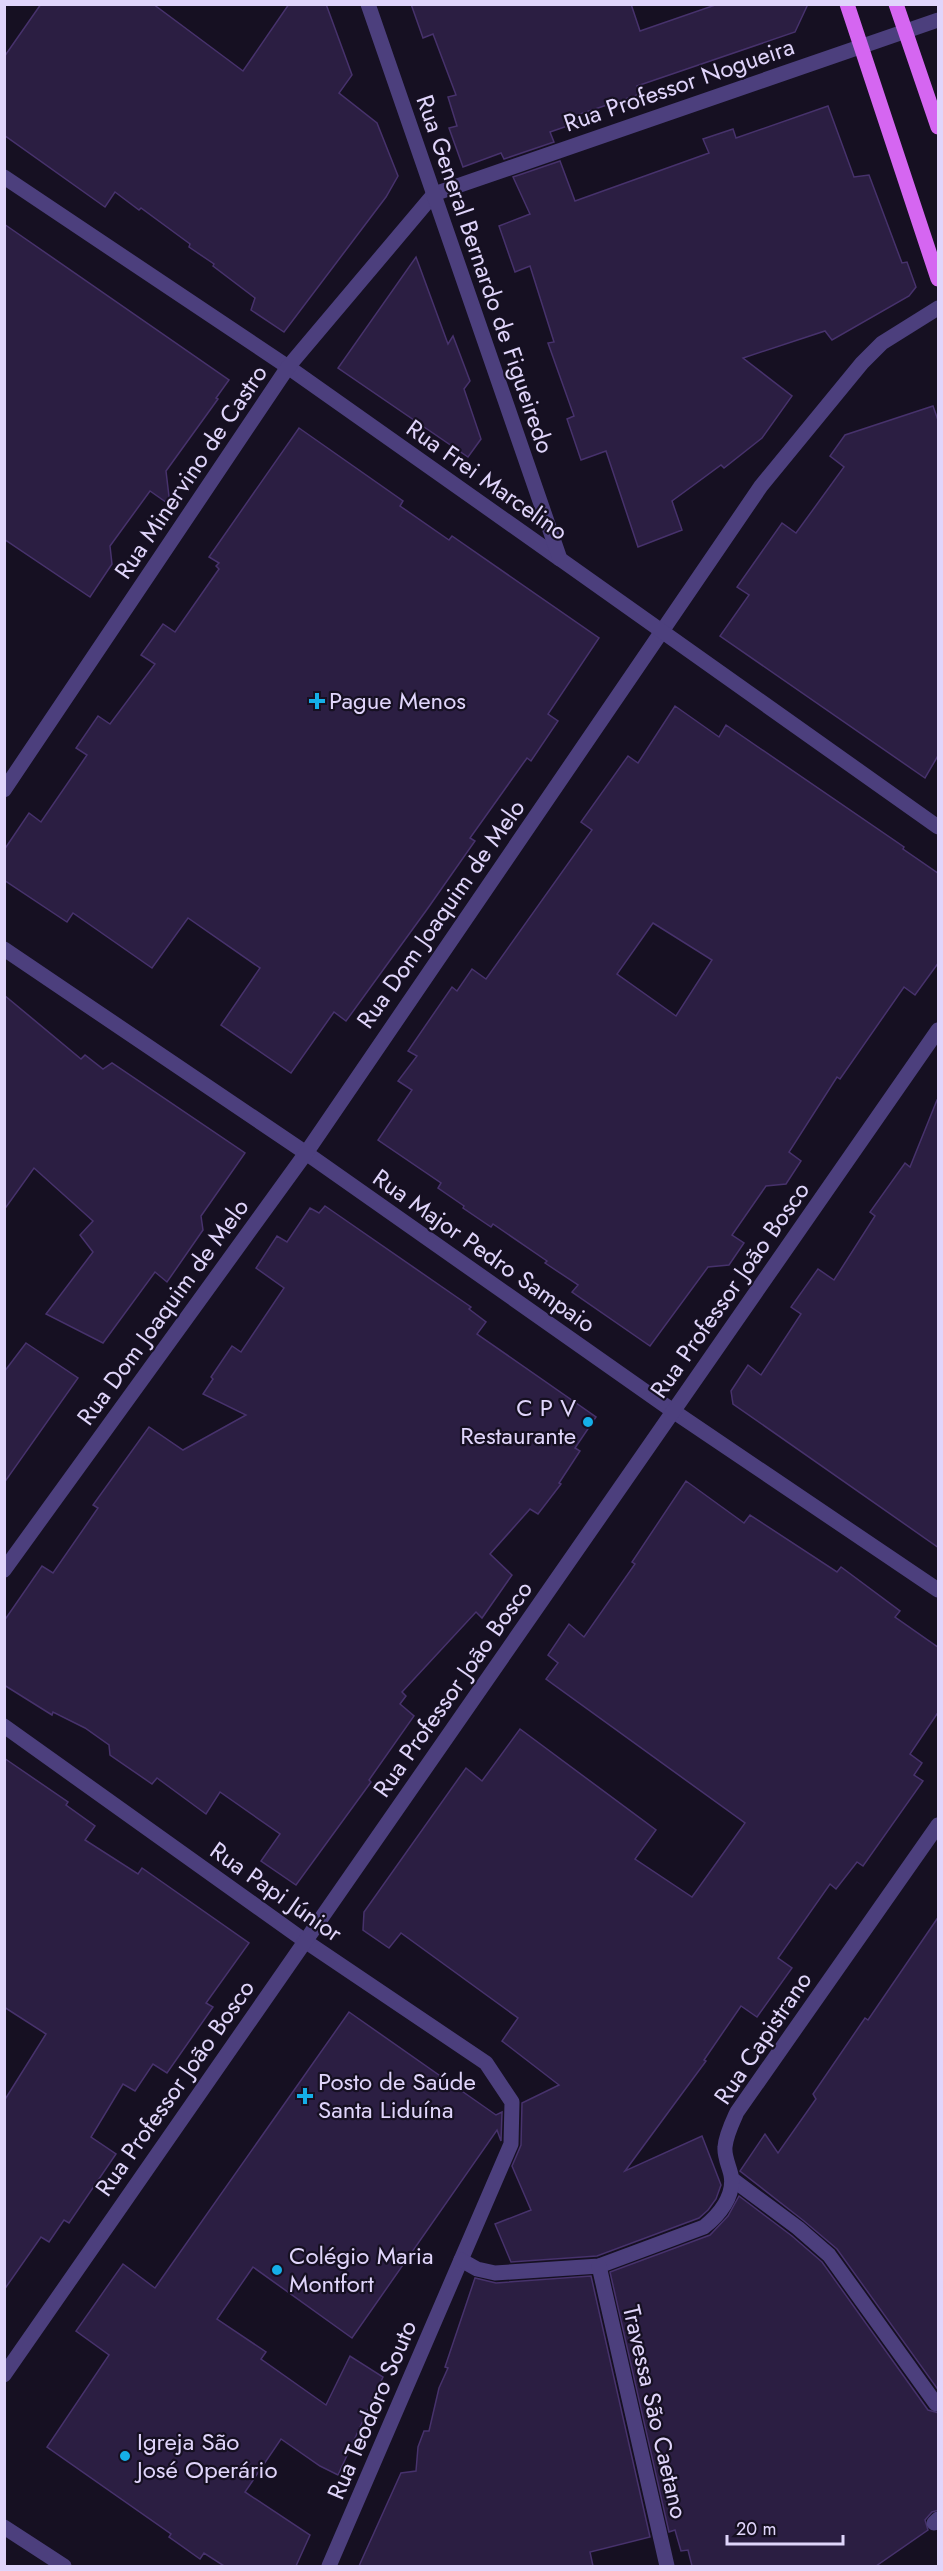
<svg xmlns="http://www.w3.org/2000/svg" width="943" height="2571" font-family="Jost,sans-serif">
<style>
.building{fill:#2b1e42;stroke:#47326c;stroke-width:1.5;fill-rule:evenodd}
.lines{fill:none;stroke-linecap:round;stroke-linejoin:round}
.service{stroke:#4c3f7d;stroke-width:15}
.minor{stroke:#4c3f7d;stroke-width:15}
.tertiary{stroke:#4c3f7d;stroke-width:15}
.primary{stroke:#d566f1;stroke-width:15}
.poi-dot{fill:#15afe8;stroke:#161022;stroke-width:2}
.labels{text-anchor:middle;stroke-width:4.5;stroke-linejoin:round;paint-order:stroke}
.street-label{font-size:24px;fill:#e0d5fb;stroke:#161022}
.poi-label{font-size:24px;fill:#e0d5fb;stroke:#161022;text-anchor:start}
</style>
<rect width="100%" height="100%" fill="#161022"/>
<g class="building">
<polygon points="41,4 153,4 243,71 289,4 326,4 352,75 339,93 377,123 398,176 386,197 284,332 251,310 255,298 213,266 214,264 189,247 190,244 141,208 139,210 115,192 105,207 4,135 4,57"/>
<polygon points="411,4 631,4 640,31 718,4 808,4 795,32 637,86 640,94 580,114 582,121 550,132 554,142 504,159 501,153 463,167 449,128 457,126 448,97 456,95 433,34 423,38"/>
<polygon points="828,106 854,177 869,175 902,263 907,262 916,287 909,296 832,340 825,331 743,358 792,396 762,438 724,468 721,465 672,501 682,530 638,547 606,451 581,460 567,419 574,416 548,343 554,342 530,266 515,272 499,226 530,214 513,177 560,161 575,201 709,153 703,139 733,129 736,138"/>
<polygon points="4,224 229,380 216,398 218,399 166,471 170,505 150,491 110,546 112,564 90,597 4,539"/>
<polygon points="416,257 448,344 453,336 470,381 464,389 481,439 468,457 338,368"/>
<polygon points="933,406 939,423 939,754 925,778 720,636 749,595 737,587 782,523 796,533 844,467 830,456 845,435"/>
<polygon points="299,428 403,501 400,506 449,540 452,536 599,638 548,714 558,721 531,761 527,758 470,838 475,841 428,908 346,1021 334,1012 291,1073 221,1025 260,968 188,918 152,968 73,913 67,922 4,880 4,850 29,813 41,822 87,755 76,748 98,716 110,724 155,664 141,655 163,624 175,632 219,569 216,566 219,563 209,557"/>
<path d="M675,706L719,737L726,725L904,847L903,849L939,874V962L915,995L904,987L840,1079L837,1077L789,1152L801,1161L786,1184L766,1186L732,1235L744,1243L729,1265L708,1267L650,1346L572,1292L578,1285L545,1263L547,1261L493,1224L491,1227L463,1208L464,1206L438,1188L441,1183L378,1140L412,1090L398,1081L417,1056L408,1051L452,987L457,991L472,969L486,979L592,830L581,822L628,756L638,763ZM653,923L712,960L676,1016L617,974Z"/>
<polygon points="4,995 81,1059 85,1055 103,1069 112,1063 245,1153 201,1216 203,1230 167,1282 155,1272 103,1343 46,1314 93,1252 80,1235 93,1221 34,1168 4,1210"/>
<polygon points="937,1100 939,1100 939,1548 733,1404 731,1391 748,1365 761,1375 801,1314 791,1307 818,1269 834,1280 875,1216 870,1212 905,1163 910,1167"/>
<polygon points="325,1206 471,1307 469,1309 486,1322 477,1334 596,1417 575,1448 580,1451 559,1483 561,1484 538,1514 530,1509 490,1554 512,1575 482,1618 476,1612 402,1692 406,1696 400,1704 414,1716 369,1780 371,1782 296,1885 261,1861 280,1834 220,1792 206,1814 157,1778 152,1784 110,1755 109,1745 85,1728 53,1712 52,1715 4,1685 4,1621 42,1566 53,1573 98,1508 93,1505 149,1427 183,1450 246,1415 203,1394 213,1379 211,1377 232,1346 241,1352 284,1288 256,1268 277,1236 287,1242 310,1208 319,1213"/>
<polygon points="26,1343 78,1378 4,1483 4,1372"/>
<polygon points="686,1481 744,1523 750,1515 837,1572 841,1567 900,1611 895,1617 939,1648 939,1711 910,1754 922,1763 914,1775 923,1781 863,1866 857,1862 836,1889 830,1884 778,1958 792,1968 757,2017 741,2006 704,2060 706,2061 625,2171 702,2136 721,2185 716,2199 708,2210 699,2218 597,2256 511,2262 495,2224 531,2210 512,2166 521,2145 522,2103 559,2085 502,2041 518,2018 401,1933 389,1948 363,1930 364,1912 466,1768 482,1781 520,1729 656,1830 635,1859 692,1897 745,1823 546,1679 558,1663 548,1655 569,1624 584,1637 635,1564 632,1562"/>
<polygon points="4,1758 68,1802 66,1805 95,1826 85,1840 138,1874 142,1868 249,1943 206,2003 213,2007 167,2073 153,2064 135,2091 123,2084 91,2137 116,2154 69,2223 64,2220 49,2242 41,2237 4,2290 4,2101 46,2034 4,2007"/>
<polygon points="939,1916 939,2391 837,2249 804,2221 740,2171 765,2134 778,2153 816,2099 813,2094 865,2018 868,2020"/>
<polygon points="349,2012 496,2115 502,2112 501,2141 497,2130 352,2338 253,2267 217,2319 266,2352 261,2359 326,2405 350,2356 383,2377 338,2475 320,2466 281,2439 245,2492 310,2535 296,2566 224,2566 204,2553 200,2559 169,2537 171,2534 47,2447 109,2355 76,2331 123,2264 155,2288"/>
<polygon points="739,2196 792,2236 822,2262 928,2410 939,2413 939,2510 932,2512 925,2520 928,2530 876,2566 692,2566 688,2550 681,2551 675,2530 669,2532 610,2272 710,2235 728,2216"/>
<polygon points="591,2276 650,2537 590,2552 593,2566 359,2566 401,2473 416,2471 418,2447 424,2431 429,2431 439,2388 448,2368 445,2367 475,2278 496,2283"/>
</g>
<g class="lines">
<g class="service">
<polyline points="732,2179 798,2228 829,2255 936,2404"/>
<polyline points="934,2523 938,2519"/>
</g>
<g class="minor">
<polyline points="4,177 288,367 560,559"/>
<polyline points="4,790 288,367 434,194 938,20"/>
<polyline points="4,949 306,1153 673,1411 938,1590"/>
<polyline points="4,1570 306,1153 761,486 862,363 882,343 938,308"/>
<polyline points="4,1726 305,1941 486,2063 512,2102 511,2144 329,2566"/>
<path d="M461,2260L477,2269L495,2273L599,2266L704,2227C719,2215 735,2196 731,2175C729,2166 724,2156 725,2147C726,2135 732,2123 737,2112L938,1825"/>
<polyline points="599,2266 667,2566"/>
<polyline points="4,2527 64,2566"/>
</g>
<g class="tertiary">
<polyline points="368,4 560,559 938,827"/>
<polyline points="4,2375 938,1030"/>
</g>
<g class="primary">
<polyline points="847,4 938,279"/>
<polyline points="896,4 938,127"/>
</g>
</g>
<g class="poi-dot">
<path d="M314 692h6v6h6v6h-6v6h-6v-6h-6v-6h6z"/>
<circle cx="588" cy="1422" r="6"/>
<path d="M302 2087h6v6h6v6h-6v6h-6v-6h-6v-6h6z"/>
<circle cx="277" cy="2270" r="6"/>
<circle cx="125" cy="2456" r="6"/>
</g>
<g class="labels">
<g class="street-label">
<text transform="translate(679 85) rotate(-19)" y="8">Rua Professor Nogueira</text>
<text transform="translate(485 274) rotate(71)" y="8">Rua General Bernardo de Figueiredo</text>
<text transform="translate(191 472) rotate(-56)" y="8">Rua Minervino de Castro</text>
<text transform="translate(487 480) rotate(35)" y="8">Rua Frei Marcelino</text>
<text transform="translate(441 914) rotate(-55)" y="8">Rua Dom Joaquim de Melo</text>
<text transform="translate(484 1251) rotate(35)" y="8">Rua Major Pedro Sampaio</text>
<text transform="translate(730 1290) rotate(-55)" y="8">Rua Professor João Bosco</text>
<text transform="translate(163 1312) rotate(-54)" y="8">Rua Dom Joaquim de Melo</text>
<text transform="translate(453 1689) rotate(-55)" y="8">Rua Professor João Bosco</text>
<text transform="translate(276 1892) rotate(35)" y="8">Rua Papi Júnior</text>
<text transform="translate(763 2038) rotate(-56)" y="8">Rua Capistrano</text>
<text transform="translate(175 2088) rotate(-55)" y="8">Rua Professor João Bosco</text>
<text transform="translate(372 2410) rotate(-67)" y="8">Rua Teodoro Souto</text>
<text transform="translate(655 2412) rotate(77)" y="8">Travessa São Caetano</text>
</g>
<g class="poi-label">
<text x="329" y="709">Pague Menos</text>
<text x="576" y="1416" text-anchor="end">C P V<tspan x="576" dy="28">Restaurante</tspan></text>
<text x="318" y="2090">Posto de Saúde<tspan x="318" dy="28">Santa Liduína</tspan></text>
<text x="289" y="2264">Colégio Maria<tspan x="289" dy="28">Montfort</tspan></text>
<text x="137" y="2450">Igreja São<tspan x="137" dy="28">José Operário</tspan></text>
</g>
</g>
<rect width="943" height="2571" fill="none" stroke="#e0d5fb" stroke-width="12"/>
<path d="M727 2535v9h116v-9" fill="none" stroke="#e0d5fb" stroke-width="3"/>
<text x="736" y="2535" font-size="18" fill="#e0d5fb" stroke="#161022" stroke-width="4.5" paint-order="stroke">20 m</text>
</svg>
